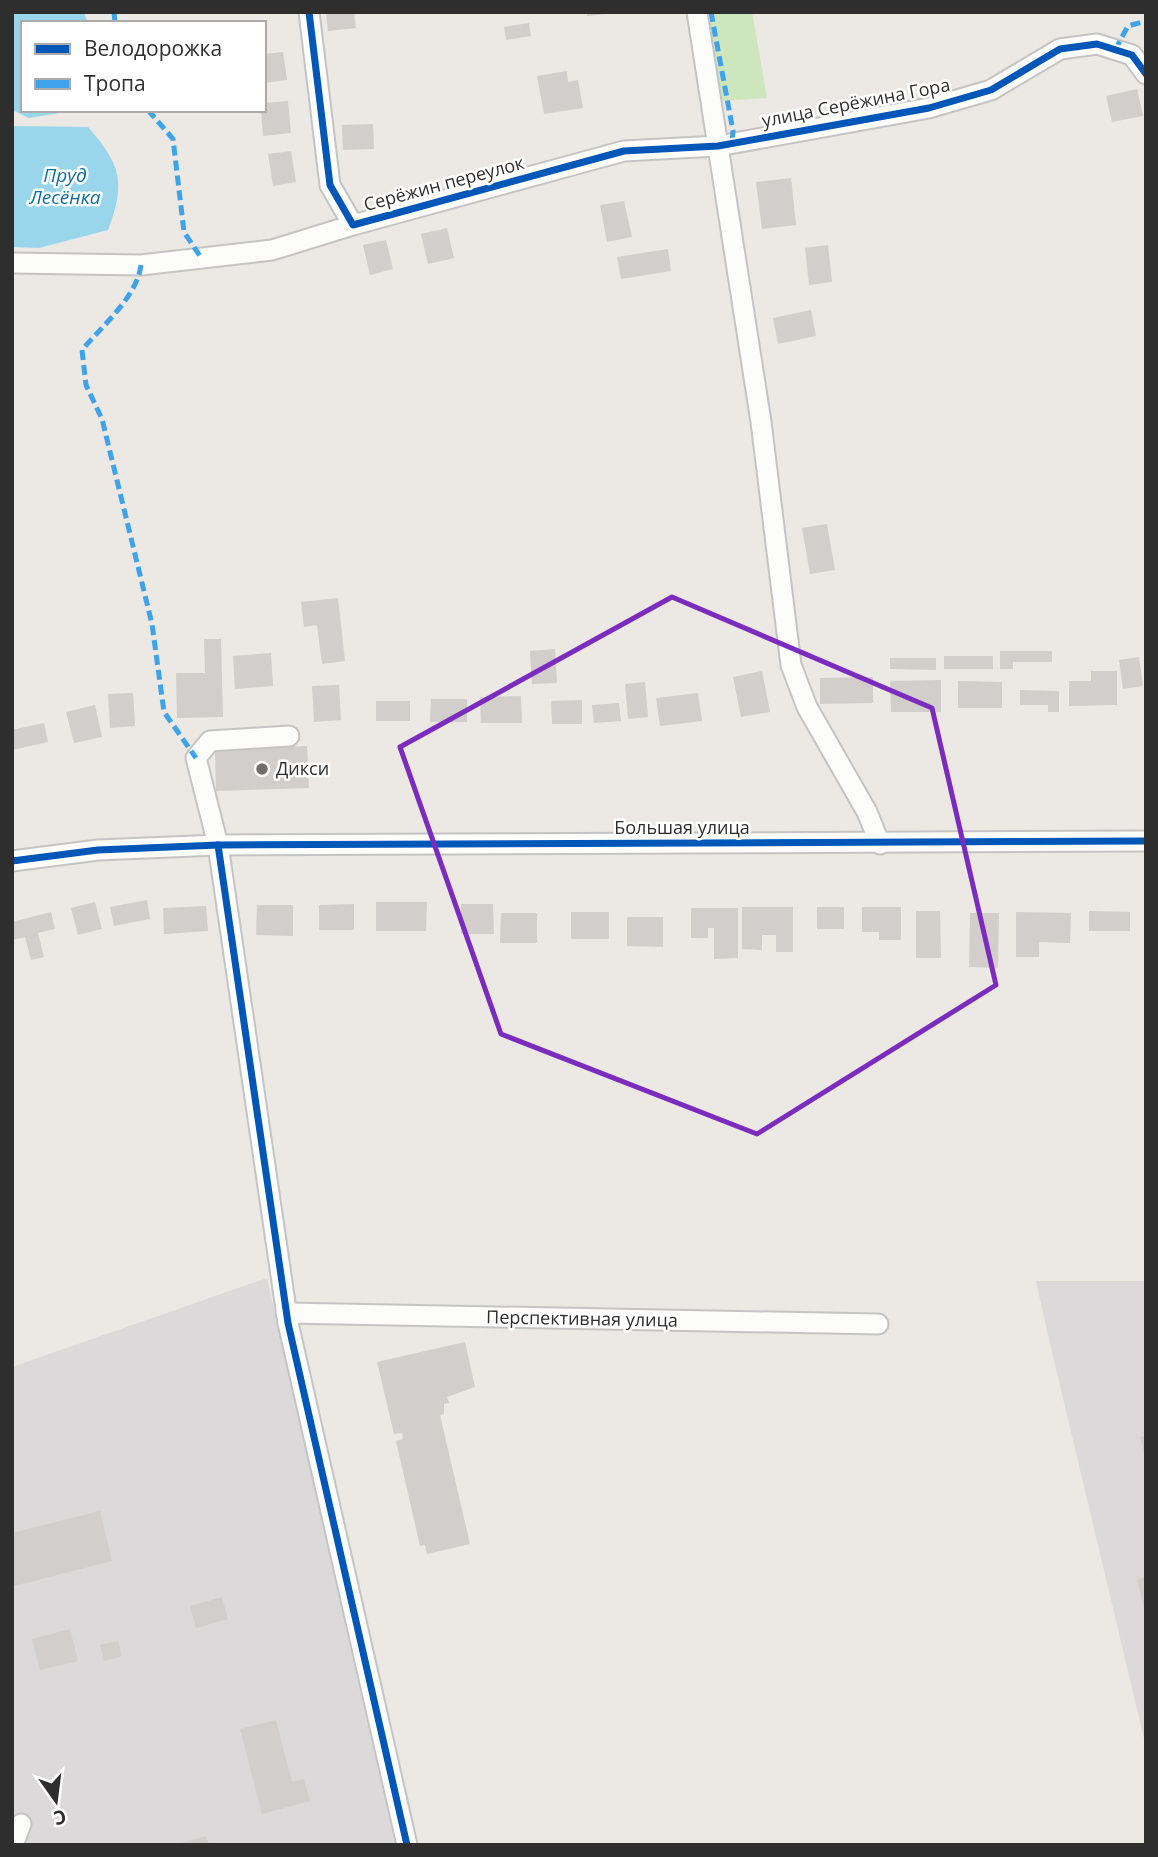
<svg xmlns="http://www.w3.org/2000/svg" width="1158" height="1857" font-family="'Open Sans',sans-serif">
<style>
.industrial{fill:#dcd9db}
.green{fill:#cee6be}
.water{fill:#99d6ec}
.building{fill:#d1cecb}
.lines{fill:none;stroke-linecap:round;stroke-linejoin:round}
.minor-casing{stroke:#c5c4c5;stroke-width:23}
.minor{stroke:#fcfcfb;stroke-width:19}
.quiet{stroke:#3ea3eb;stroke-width:5;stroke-dasharray:10 5;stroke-linecap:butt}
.cycleway-casing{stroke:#fff;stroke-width:11}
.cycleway{stroke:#0057b8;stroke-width:7}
.marked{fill:none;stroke:#7b2cbf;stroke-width:5;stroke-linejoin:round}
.poi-dot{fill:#706f6e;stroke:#fff;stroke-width:2.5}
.labels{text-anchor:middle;stroke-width:5;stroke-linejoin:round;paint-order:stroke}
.street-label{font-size:18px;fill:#2e2e2e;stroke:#fff}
.poi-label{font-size:18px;fill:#2e2e2e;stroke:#fff;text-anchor:start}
.water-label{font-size:19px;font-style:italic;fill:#0d6fa3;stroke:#fff}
</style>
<rect width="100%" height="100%" fill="#ece8e4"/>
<g class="industrial">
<polygon points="267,1278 395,1845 12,1845 12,1367"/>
<polygon points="1036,1281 1146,1281 1146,1747 1048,1335"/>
</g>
<polygon class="green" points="707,12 752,12 767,98 720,101"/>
<g class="water">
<polygon points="12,12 84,12 88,23 23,23 23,110 65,112 29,118 12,110"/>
<path d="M12,126L88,127C121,165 126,182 108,230L39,248L12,247Z"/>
</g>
<g class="building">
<polygon points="326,12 354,12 356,28 328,31"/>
<polygon points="587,12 605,12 605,14 587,16"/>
<polygon points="529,23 531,36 506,40 504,27"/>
<polygon points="283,52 287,80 264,83 264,54"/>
<polygon points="567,71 568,82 578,80 583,108 544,114 537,76"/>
<polygon points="1137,89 1143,116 1112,122 1106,96"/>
<polygon points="288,101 291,133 263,136 261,110 264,110 264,103"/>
<polygon points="373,124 374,149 343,150 342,125"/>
<polygon points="291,151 296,182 273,186 268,154"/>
<polygon points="791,178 796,225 762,229 756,182"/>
<polygon points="624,201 632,237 607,242 600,205"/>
<polygon points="447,228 454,258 428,264 421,234"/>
<polygon points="386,240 393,269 370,275 363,245"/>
<polygon points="828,245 832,282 809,285 805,248"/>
<polygon points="668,249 671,271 621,279 617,257"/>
<polygon points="811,310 816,336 778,344 773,318"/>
<polygon points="827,524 835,570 810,574 802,528"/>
<polygon points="338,598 345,661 322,664 317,625 304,627 301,602"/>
<polygon points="204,639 221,639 223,717 177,718 176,673 205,673"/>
<polygon points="555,649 557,683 532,684 530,651"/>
<polygon points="1000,651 1052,651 1052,662 1013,662 1013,669 1000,669"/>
<polygon points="271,653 273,686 235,689 233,656"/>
<rect x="944" y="656" width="49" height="13"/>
<polygon points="1139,657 1143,686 1123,689 1119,660"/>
<polygon points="890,658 936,658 936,670 890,669"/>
<polygon points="762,671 770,712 741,717 733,677"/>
<polygon points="1091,671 1117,671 1117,705 1069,706 1069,681 1091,681"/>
<polygon points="873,677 873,703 820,704 820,678"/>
<polygon points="941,680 941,712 891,712 890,681"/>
<polygon points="958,681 1002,682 1002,708 958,708"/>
<polygon points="645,682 648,717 628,719 625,684"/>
<polygon points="339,685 341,720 314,722 312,686"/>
<polygon points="1020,690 1059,691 1059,712 1048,712 1048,705 1020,705"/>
<polygon points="133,693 135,726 110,728 108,694"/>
<polygon points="698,693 702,721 660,726 656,698"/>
<polygon points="521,696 522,723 481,723 480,697"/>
<polygon points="431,699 467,699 467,722 430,722"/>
<polygon points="582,700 582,724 552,724 551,701"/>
<rect x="376" y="701" width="34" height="20"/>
<polygon points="619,703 621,721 594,723 592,705"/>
<polygon points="95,705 102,737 74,743 66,712"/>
<polygon points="44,723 48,742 12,750 12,730"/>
<polygon points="307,746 309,788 216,791 215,749"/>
<polygon points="147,900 150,919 114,926 110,907"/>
<polygon points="95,902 102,929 78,935 71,908"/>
<polygon points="376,902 427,902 426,931 376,931"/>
<polygon points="354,904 354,930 319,930 319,905"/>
<polygon points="461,904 493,904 494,934 461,934"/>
<polygon points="257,905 293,905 293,936 256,935"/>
<polygon points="206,906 208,931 164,934 163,908"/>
<polygon points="742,907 793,907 793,952 776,952 776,935 762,935 762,950 742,949"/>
<rect x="817" y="907" width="27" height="22"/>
<polygon points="862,907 901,907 901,940 879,940 879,932 862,932"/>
<polygon points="691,908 738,908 738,958 714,959 714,928 708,928 708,938 691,938"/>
<polygon points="916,911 940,911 941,958 916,958"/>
<polygon points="1089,911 1130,912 1130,931 1089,931"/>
<polygon points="51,912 55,929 38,933 44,957 31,960 25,937 12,940 12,922"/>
<rect x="571" y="912" width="38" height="27"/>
<polygon points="1016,912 1071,913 1070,943 1039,942 1039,957 1016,957"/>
<polygon points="501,913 537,913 537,943 500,943"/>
<polygon points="970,913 999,913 998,968 969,967"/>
<polygon points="627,917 663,917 663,947 627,946"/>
<polygon points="465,1342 475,1387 447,1397 449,1403 444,1404 444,1414 440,1415 470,1544 427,1554 425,1545 420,1546 396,1441 403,1439 402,1433 394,1434 377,1362"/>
<polygon points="1146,1436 1146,1457 1145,1457 1140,1437"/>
<polygon points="100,1511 112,1561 14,1586 12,1533"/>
<polygon points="1146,1577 1146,1613 1145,1613 1137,1579"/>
<polygon points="222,1597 228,1619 196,1628 190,1606"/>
<polygon points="70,1629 78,1661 40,1670 32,1639"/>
<polygon points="118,1641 122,1656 104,1661 100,1645"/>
<polygon points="276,1720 292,1782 304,1779 310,1801 262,1814 240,1729"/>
<polygon points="206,1836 209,1845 178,1845 178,1844"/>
</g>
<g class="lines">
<g class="minor-casing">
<g id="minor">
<polyline points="309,12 330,185 353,225 624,151 718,146 929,108 991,90 1060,49 1097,44 1132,55 1146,74"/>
<polyline points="697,12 761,422 791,665 807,707 867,812 880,844"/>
<polyline points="12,263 141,265 272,250 353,225"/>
<polyline points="289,736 210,741 196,758 218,845 288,1323 407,1845"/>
<polyline points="12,861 98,850 218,845 1146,841"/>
<polyline points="286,1313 878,1324"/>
<polyline points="13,1845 21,1824"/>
</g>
</g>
<use href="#minor" class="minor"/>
<g class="quiet">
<polyline points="114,12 115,23"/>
<polyline points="711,12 733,131 732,143"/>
<polyline points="1115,50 1128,26 1146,21"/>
<polyline points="148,110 173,139 184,232 202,259"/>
<path d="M141,265C137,297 102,326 82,350L86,385L102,419L152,624L164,712L196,758"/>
</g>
<g class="cycleway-casing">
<g id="cycleway">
<polyline points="309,12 330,185 353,225 624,151 718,146 929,108 991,90 1060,49 1097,44 1132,55 1146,74"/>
<polyline points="218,845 288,1323 407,1845"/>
<polyline points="12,861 98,850 218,845 1146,841"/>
</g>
</g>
<use href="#cycleway" class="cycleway"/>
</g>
<path class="marked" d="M672,597L932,708L996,985L757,1134L501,1034L400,747Z"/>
<circle class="poi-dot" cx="262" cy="769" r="7"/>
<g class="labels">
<g class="street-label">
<text transform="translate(856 103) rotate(-11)" y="6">улица Серёжина Гора</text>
<text transform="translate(444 184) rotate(-15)" y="6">Серёжин переулок</text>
<text x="682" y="834">Большая улица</text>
<text transform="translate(582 1319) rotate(1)" y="6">Перспективная улица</text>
</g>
<g class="poi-label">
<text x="276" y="775">Дикси</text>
</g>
<g class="water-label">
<text x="65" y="182">Пруд<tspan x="65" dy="22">Лесёнка</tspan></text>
</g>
</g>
<rect width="1158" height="1857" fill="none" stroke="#2e2e2e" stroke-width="28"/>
<rect x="21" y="21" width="245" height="91" fill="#ffffff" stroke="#ababab" stroke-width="2"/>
<rect x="35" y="44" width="35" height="10" fill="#0057b8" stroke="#ababab" stroke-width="2"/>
<text x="84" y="56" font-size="21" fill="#2e2e2e">Велодорожка</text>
<rect x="35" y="79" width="35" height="10" fill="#3ea3eb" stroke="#ababab" stroke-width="2"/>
<text x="84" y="91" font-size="21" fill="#2e2e2e">Тропа</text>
<g transform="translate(56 1801) rotate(166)" stroke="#ffffff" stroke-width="5" paint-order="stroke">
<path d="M0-5L12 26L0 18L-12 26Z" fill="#2e2e2e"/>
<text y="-10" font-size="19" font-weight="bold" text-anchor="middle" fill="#2e2e2e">С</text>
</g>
</svg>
